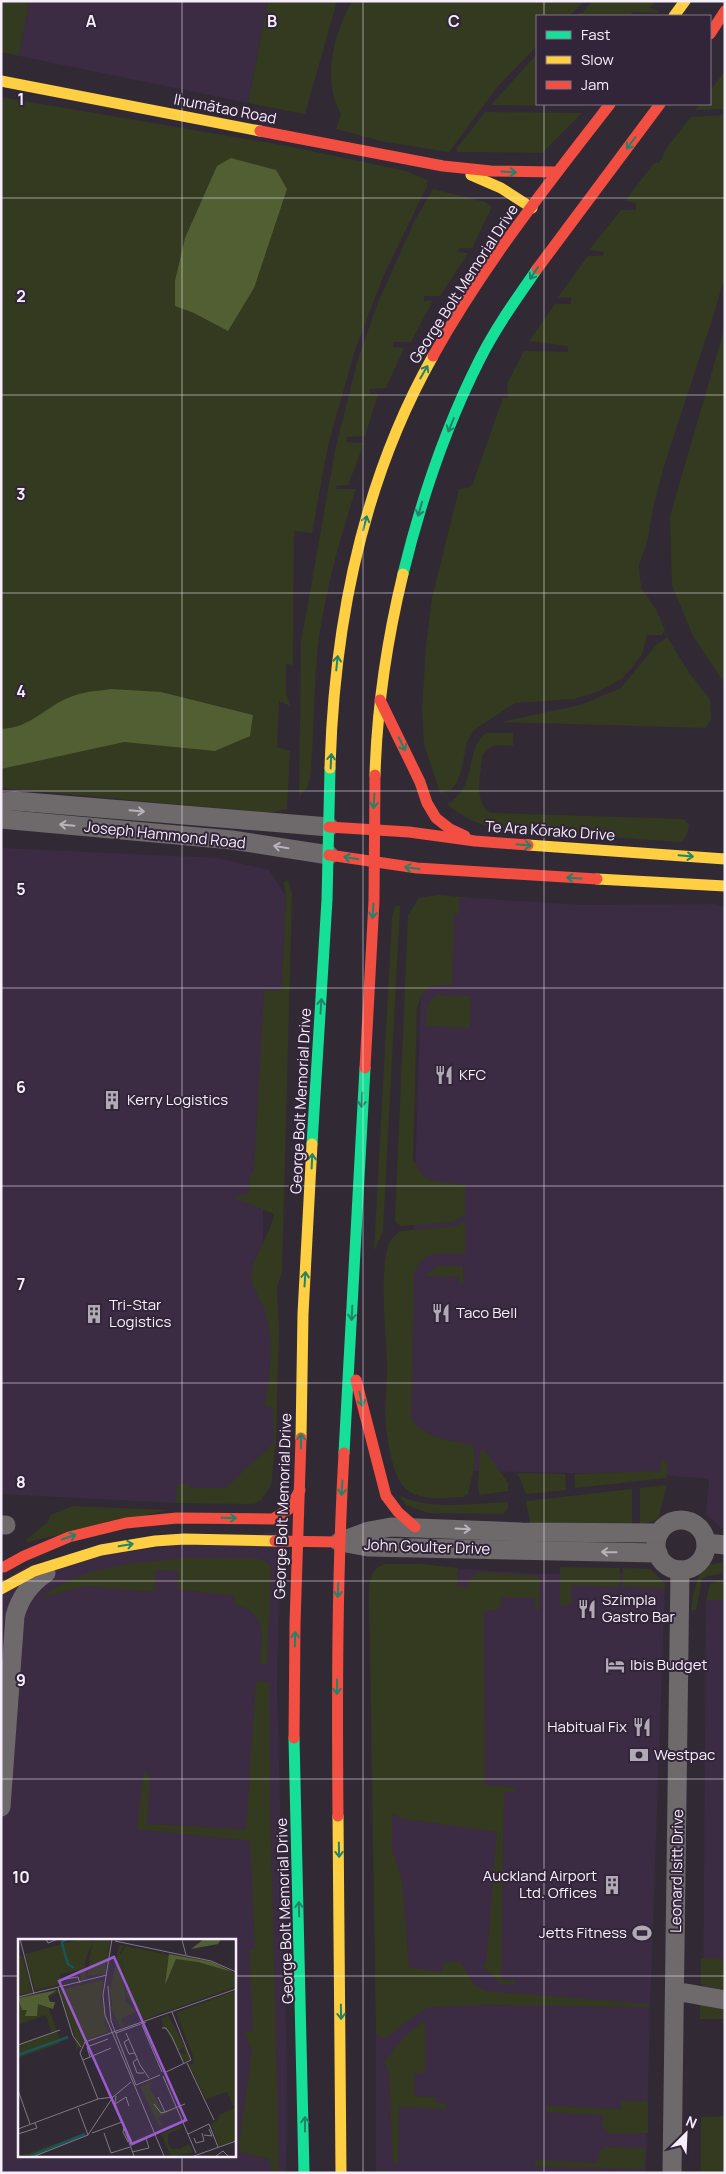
<svg xmlns="http://www.w3.org/2000/svg" width="726" height="2174" font-family="Manrope,sans-serif">
<style>
.built{fill:#3b2b43;fill-rule:evenodd}
.green{fill:#333a1f}
.forest{fill:#525f32}
.lines{fill:none;stroke-linecap:round;stroke-linejoin:round}
.street{stroke:#6e696b;stroke-width:19}
.fast{stroke:#16e098;stroke-width:11}
.slow{stroke:#ffcf43;stroke-width:11}
.jam{stroke:#f24e42;stroke-width:11}
.oneway{stroke:#248268}
.oneway2{stroke:#b9b2ba}
.grid{fill:none;stroke:#f7eefb;stroke-width:1;stroke-opacity:0.55}
.labels{text-anchor:middle;stroke-width:4;stroke-linejoin:round;paint-order:stroke}
.street-label{font-size:15px;fill:#f7eefb;stroke:#332539}
.poi-label{font-size:15px;fill:#f7eefb;stroke:#332539;text-anchor:start}
.inset-river{fill:none;stroke:#1b5558;stroke-width:2.5}
.inset-road{fill:none;stroke:#807884;stroke-width:1}
.view{fill:#9a5cce;fill-opacity:0.15;stroke:#9a5cce;stroke-width:2.5}
.inset-edge{fill:none;stroke:#f7eefb;stroke-width:2.5}
.grid-label{font-size:16px;text-anchor:middle;font-weight:bold;fill:#f7eefb;stroke:#332539;stroke-width:4;stroke-linejoin:round;paint-order:stroke}
</style>
<rect width="100%" height="100%" fill="#312a35"/>
<g class="built">
<polygon points="29,1 268,1 248,103 19,56"/>
<polygon points="1,848 219,858 269,870 286,896 281,992 264,992 263,1270 277,1375 276,1439 271,1485 262,1499 254,1504 176,1503 1,1494"/>
<polygon points="424,898 472,898 584,905 714,904 725,907 725,1528 721,1528 706,1514 709,1479 666,1475 467,1471 431,1439 407,1424"/>
<path d="M280,1531L277,1686L287,2070L286,2173H1V1581L30,1565ZM19,1940H234V2155H19Z"/>
<polygon points="465,1569 537,1574 655,1573 665,1584 650,2007 646,2173 376,2173 376,2033 371,1647 382,1615 436,1571"/>
<polygon points="725,1598 725,2018 703,2018 706,1601"/>
</g>
<g class="green">
<polygon points="1,1 29,1 19,56 1,52"/>
<polygon points="268,1 337,1 305,114 248,103"/>
<path d="M352,1H585L569,16H537V46L498,86L449,152L385,142L336,129L341,114C321,79 334,34 352,1Z"/>
<polygon points="593,1 656,1 649,8 660,11 658,13 632,12 631,16 576,16 579,13 584,13 583,11"/>
<polygon points="537,54 537,104 581,104 579,106 491,105"/>
<polygon points="725,71 725,276 712,320 665,463 654,503 647,543 639,565 641,588 656,609 665,630 662,635 647,635 642,655 623,678 597,692 574,699 515,703 474,730 467,742 461,772 456,784 451,790 440,793 424,744 422,709 426,646 432,598 459,489 470,487 473,483 503,398 508,398 507,384 524,351 568,352 568,346 529,341 555,304 571,304 571,298 558,297 588,256 603,256 604,252 589,250 621,210 636,210 636,203 625,201 654,163 659,163 668,146 691,117 723,115 723,109 695,110 700,104 710,104 710,91"/>
<polygon points="1,97 287,146 406,171 427,180 427,186 383,277 355,350 328,445 312,533 294,531 293,665 286,664 286,693 290,706 279,701 277,747 290,751 287,809 269,813 1,788"/>
<polygon points="485,112 577,113 582,113 542,153 457,152 456,149"/>
<path d="M433,189L485,202L492,207L472,248H459L458,252L468,253L440,296H424V301L433,300L411,342H393V347L404,348L386,388L370,389V394H378L365,436L347,437L346,442L364,443L348,485L336,486L337,489H356C340,537 327,586 319,637C313,683 315,731 310,778L308,786L299,797L301,642L336,446L358,359L377,305L415,220Z"/>
<polygon points="725,327 725,684 693,636 672,585 670,516"/>
<polygon points="667,637 690,674 710,699 711,719 706,728 501,722 580,705 621,688 655,646"/>
<path d="M486,733H513V746C500,745 488,743 482,757C481,775 473,801 490,813L683,819L689,824C688,832 687,840 679,842L498,829C478,824 463,818 447,804C480,785 463,750 486,733Z"/>
<path d="M288,880L292,894L282,1272L277,1287L279,1332L276,1439L271,1485L262,1499L254,1504L176,1503L177,1484H189V1487L192,1488H226L274,1442L273,1407L264,1406C270,1374 275,1343 265,1311C261,1299 251,1287 251,1275C252,1256 270,1236 274,1214L237,1199V1195L249,1194L250,1176L254,1170L264,991H281L286,896L284,882Z"/>
<path d="M438,895L472,898H459V914H454L452,985C428,985 426,985 417,1007L413,1159L422,1175L433,1181L465,1185V1215L452,1222L401,1226L395,1221L408,915L419,898Z"/>
<polygon points="395,906 400,906 383,1231 374,1251 392,918"/>
<path d="M439,995L471,996L470,1028L426,1026C427,1015 425,998 439,995Z"/>
<path d="M463,1222H465V1254C442,1253 424,1248 414,1274L411,1417C422,1439 451,1440 473,1445L475,1463L468,1494L463,1497C444,1498 421,1502 405,1488C393,1477 388,1443 386,1427C384,1407 387,1387 387,1367C386,1330 380,1285 387,1249C388,1242 395,1236 400,1231L456,1226Z"/>
<polygon points="438,1266 463,1266 464,1283 459,1283 459,1277 425,1276"/>
<polygon points="484,1449 508,1483 508,1491 479,1495 478,1484 480,1451"/>
<path d="M662,1458C670,1465 669,1469 666,1478L575,1488V1474L660,1471Z"/>
<polygon points="518,1473 565,1474 566,1490 526,1494"/>
<polygon points="667,1485 658,1519 640,1525 640,1488"/>
<polygon points="632,1489 632,1523 627,1526 530,1523 526,1501"/>
<path d="M400,1496C434,1511 472,1503 508,1502V1507L503,1514L429,1513L406,1505Z"/>
<polygon points="72,1506 168,1510 27,1542 27,1539 48,1522 51,1515"/>
<path d="M187,1558H258L269,1564L271,1568L267,1664H260C262,1637 268,1612 235,1605V1596L177,1589L178,1571L156,1570L154,1592L86,1586L40,1598C81,1566 137,1562 187,1558Z"/>
<path d="M724,1562L723,1573C716,1576 708,1574 702,1579L696,1610H691C693,1594 696,1580 704,1566Z"/>
<path d="M385,1564H421L458,1568L457,1586L468,1587L470,1577H474L477,1572L538,1576L540,1581L539,1609L536,1612L534,1598L502,1597L500,1607L496,1610L484,1611L485,1785L512,1787L516,1792H504L501,1979L515,1980L514,1984H501L481,1965L486,1964L497,1832L404,1819L392,1813V1850L402,1880L409,1967L441,1972L445,1961L460,1962L474,1984L486,1991L650,2004V2007L488,2005L431,2007L420,2012L384,2039L376,2033L369,1594C370,1579 370,1569 385,1564Z"/>
<polygon points="560,1567 620,1568 619,1587 571,1585 571,1605 560,1606"/>
<polygon points="623,1568 650,1569 665,1584 664,1590 660,1588 622,1586"/>
<polygon points="719,1580 725,1581 724,1599 706,1601 710,1584"/>
<polygon points="256,1681 269,1682 270,1796 279,2173 270,2173 272,2171 269,2159 240,2152 239,2143 252,2051 244,2032 253,2032 249,1950 255,1948 250,1841 137,1829 144,1770 150,1778 147,1824 246,1829"/>
<polygon points="701,1958 725,1959 725,1991 701,1984"/>
<polygon points="700,2004 725,2008 725,2019 700,2019"/>
<path d="M425,2020V2073H415L414,2096L436,2097V2103L446,2104V2109L399,2107L398,2163H393L389,2074L384,2062C396,2046 408,2031 425,2020Z"/>
<polygon points="621,2101 648,2101 648,2133 610,2134 603,2127 603,2115 547,2112 546,2106 621,2109"/>
<polygon points="724,2116 724,2173 701,2173 701,2117"/>
<polygon points="605,2147 645,2148 644,2169 535,2166 535,2160 597,2163 600,2151"/>
</g>
<g class="forest">
<polygon points="231,158 276,170 287,189 254,288 228,331 194,313 175,306 175,281 185,238 217,166"/>
<path d="M111,689L161,692L253,715L250,736L215,751L124,742L1,769V729C33,728 48,703 76,695C87,691 100,691 111,689Z"/>
</g>
<g class="lines">
<g class="street">
<polyline points="1,802 15,801 329,827"/>
<polyline points="1,819 232,840 329,855"/>
<circle cx="681" cy="1545" r="25"/>
<polyline points="1,1525 6,1525"/>
<polyline points="339,1542 369,1531 391,1527 521,1532 659,1533"/>
<polyline points="340,1542 368,1547 658,1553"/>
<polyline points="706,1543 725,1545"/>
<path d="M1,1807L15,1616C20,1597 30,1584 46,1573"/>
<polyline points="675,1993 686,1993 725,2000"/>
<polyline points="672,2173 680,1570"/>
</g>
<g class="fast">
<path d="M403,574C421,500 446,426 480,359C496,327 517,298 537,269"/>
<polyline points="312,1144 327,900 330,768"/>
<polyline points="344,1453 365,1068"/>
<polyline points="294,1738 304,2173"/>
</g>
<g class="slow">
<polyline points="674,16 685,1"/>
<polyline points="1,81 260,131"/>
<polyline points="471,175 501,188 532,208"/>
<path d="M330,768C334,625 362,482 433,356"/>
<path d="M375,775C377,707 387,640 403,574"/>
<polyline points="528,845 725,859"/>
<polyline points="597,879 725,886"/>
<polyline points="301,1438 303,1314 312,1144"/>
<polyline points="1,1589 34,1571 101,1550 155,1541 184,1539 275,1541"/>
<polyline points="338,1816 341,2173"/>
</g>
<g class="jam">
<polyline points="710,34 725,11"/>
<polyline points="260,131 443,166 491,171 557,172"/>
<polyline points="537,269 660,104"/>
<path d="M433,356C483,266 547,185 610,104"/>
<polyline points="380,700 420,782 427,803 436,818 450,829 465,836"/>
<polyline points="329,827 409,832 475,841 528,845"/>
<polyline points="329,855 417,868 597,879"/>
<polyline points="365,1068 374,901 375,775"/>
<polyline points="356,1380 386,1496 398,1512 415,1527"/>
<polyline points="275,1541 339,1542"/>
<polyline points="4,1567 24,1556 69,1537 126,1523 177,1518 273,1519 289,1509 300,1490"/>
<polyline points="294,1738 295,1624 301,1438"/>
<path d="M338,1816C337,1695 337,1574 344,1453"/>
</g>
</g>
<defs><path id="oneway-shaft" d="M-6 0H5M1.5-3L5.5 0L1.5 3" fill="none" stroke-width="1.6" stroke-linecap="round" stroke-linejoin="round" transform="scale(1.25)"/></defs>
<g class="oneway">
<use href="#oneway-shaft" transform="translate(631 143) rotate(127)"/>
<use href="#oneway-shaft" transform="translate(509 172) rotate(3)"/>
<use href="#oneway-shaft" transform="translate(534 273) rotate(124)"/>
<use href="#oneway-shaft" transform="translate(424 372) rotate(-60)"/>
<use href="#oneway-shaft" transform="translate(451 425) rotate(113)"/>
<use href="#oneway-shaft" transform="translate(420 509) rotate(106)"/>
<use href="#oneway-shaft" transform="translate(365 523) rotate(-75)"/>
<use href="#oneway-shaft" transform="translate(337 663) rotate(-84)"/>
<use href="#oneway-shaft" transform="translate(402 744) rotate(64)"/>
<use href="#oneway-shaft" transform="translate(331 761) rotate(-87)"/>
<use href="#oneway-shaft" transform="translate(374 801) rotate(93)"/>
<use href="#oneway-shaft" transform="translate(524 845) rotate(5)"/>
<use href="#oneway-shaft" transform="translate(686 856) rotate(5)"/>
<use href="#oneway-shaft" transform="translate(351 858) rotate(-171)"/>
<use href="#oneway-shaft" transform="translate(412 868) rotate(-172)"/>
<use href="#oneway-shaft" transform="translate(574 878) rotate(-177)"/>
<use href="#oneway-shaft" transform="translate(373 911) rotate(93)"/>
<use href="#oneway-shaft" transform="translate(321 1006) rotate(-86)"/>
<use href="#oneway-shaft" transform="translate(362 1100) rotate(93)"/>
<use href="#oneway-shaft" transform="translate(312 1161) rotate(-87)"/>
<use href="#oneway-shaft" transform="translate(305 1279) rotate(-86)"/>
<use href="#oneway-shaft" transform="translate(352 1313) rotate(93)"/>
<use href="#oneway-shaft" transform="translate(361 1399) rotate(77)"/>
<use href="#oneway-shaft" transform="translate(301 1441) rotate(-89)"/>
<use href="#oneway-shaft" transform="translate(342 1488) rotate(93)"/>
<use href="#oneway-shaft" transform="translate(229 1518) rotate(1)"/>
<use href="#oneway-shaft" transform="translate(69 1537) rotate(-19)"/>
<use href="#oneway-shaft" transform="translate(126 1545) rotate(-10)"/>
<use href="#oneway-shaft" transform="translate(338 1590) rotate(91)"/>
<use href="#oneway-shaft" transform="translate(295 1639) rotate(-89)"/>
<use href="#oneway-shaft" transform="translate(337 1687) rotate(90)"/>
<use href="#oneway-shaft" transform="translate(339 1850) rotate(89)"/>
<use href="#oneway-shaft" transform="translate(299 1909) rotate(-91)"/>
<use href="#oneway-shaft" transform="translate(341 2012) rotate(89)"/>
<use href="#oneway-shaft" transform="translate(305 2124) rotate(-90)"/>
</g>
<g class="oneway2">
<use href="#oneway-shaft" transform="translate(137 811) rotate(5)"/>
<use href="#oneway-shaft" transform="translate(67 825) rotate(-175)"/>
<use href="#oneway-shaft" transform="translate(281 847) rotate(-171)"/>
<use href="#oneway-shaft" transform="translate(463 1529) rotate(3)"/>
<use href="#oneway-shaft" transform="translate(609 1552) rotate(-179)"/>
</g>
<path class="grid" d="M182,1V1940M363,1V2173M544,1V16M544,104V2173M1,198H725M1,395H725M1,593H725M1,791H725M1,988H725M1,1186H725M1,1383H725M1,1581H725M1,1779H725M1,1976H19M234,1976H725M182,2155V2173"/>
<defs>
<g id="restaurant-bare" transform="scale(1.5)"><path d="M-5-6h1v4h1v-4h1v4h1v-4h1v5L-1.5 .5V6h-2V.5L-5-1ZM5-6V6H3V1.5H1.5Q1.5-4 5-6Z" fill="#b2a9b6" stroke="#332539" stroke-width="2.5" paint-order="stroke"/></g>
<g id="building-bare" transform="scale(1.5)"><path d="M-4-6H4V6H1V3H-1V6H-4ZM-2.5-4.3h1.7v1.8h-1.7ZM.8-4.3h1.7v1.8H.8ZM-2.5-1h1.7V.8h-1.7ZM.8-1h1.7V.8H.8Z" fill="#b2a9b6" stroke="#332539" stroke-width="2.5" paint-order="stroke"/></g>
<g id="hotel-bare" transform="scale(1.5)"><path d="M-6-4.5h1.5V1H6V5H4.5V3h-9V5H-6ZM-4 0a1.8 1.8 0 1 1 3.6 0ZM.5 0V-2.5h3Q6-2.5 6 0Z" fill="#b2a9b6" stroke="#332539" stroke-width="2.5" paint-order="stroke"/></g>
<g id="bank-bare" transform="scale(1.5)"><path d="M-6-4H6V4H-6ZM0-2.3a2.3 2.3 0 1 0 0 4.6a2.3 2.3 0 1 0 0-4.6Z" fill="#b2a9b6" stroke="#332539" stroke-width="2.5" paint-order="stroke"/></g>
<g id="stadium-bare" transform="scale(1.5)"><path d="M0-5a6.5 5 0 1 0 0 10a6.5 5 0 1 0 0-10ZM-3.5-1.8h7v3.6h-7Z" fill="#b2a9b6" stroke="#332539" stroke-width="2.5" paint-order="stroke"/></g>
</defs>
<g fill-rule="evenodd">
<use href="#restaurant-bare" x="444" y="1075"/>
<use href="#building-bare" x="112" y="1100"/>
<use href="#restaurant-bare" x="441" y="1313"/>
<use href="#building-bare" x="94" y="1314"/>
<use href="#restaurant-bare" x="587" y="1609"/>
<use href="#hotel-bare" x="615" y="1665"/>
<use href="#restaurant-bare" x="642" y="1727"/>
<use href="#bank-bare" x="639" y="1755"/>
<use href="#building-bare" x="612" y="1885"/>
<use href="#stadium-bare" x="642" y="1933"/>
</g>
<g class="labels">
<g class="street-label">
<text transform="translate(225 109) rotate(11)" y="5">Ihumātao Road</text>
<text transform="translate(464 284) rotate(-57)" y="5">George Bolt Memorial Drive</text>
<text transform="translate(550 831) rotate(4)" y="5">Te Ara Kōrako Drive</text>
<text transform="translate(165 835) rotate(6)" y="5">Joseph Hammond Road</text>
<text transform="translate(301 1101) rotate(-87)" y="5">George Bolt Memorial Drive</text>
<text transform="translate(283 1506) rotate(-88)" y="5">George Bolt Memorial Drive</text>
<text transform="translate(427 1547) rotate(2)" y="5">John Goulter Drive</text>
<text transform="translate(677 1871) rotate(-89)" y="5">Leonard Isitt Drive</text>
<text transform="translate(285 1911) rotate(-92)" y="5">George Bolt Memorial Drive</text>
</g>
<g class="poi-label">
<text x="459" y="1080">KFC</text>
<text x="127" y="1105">Kerry Logistics</text>
<text x="109" y="1310">Tri-Star<tspan x="109" dy="17">Logistics</tspan></text>
<text x="456" y="1318">Taco Bell</text>
<text x="602" y="1605">Szimpla<tspan x="602" dy="17">Gastro Bar</tspan></text>
<text x="630" y="1670">Ibis Budget</text>
<text x="627" y="1732" text-anchor="end">Habitual Fix</text>
<text x="654" y="1760">Westpac</text>
<text x="597" y="1881" text-anchor="end">Auckland Airport<tspan x="597" dy="17">Ltd. Offices</tspan></text>
<text x="627" y="1938" text-anchor="end">Jetts Fitness</text>
</g>
</g>
<g transform="translate(18 1939)">
<rect width="218" height="218" fill="#312a35"/>
<path d="M63,0H75L74,5L76,0H92L87,35L69,37L74,5L67,21L68,40L63,41L61,31L42,35L44,45L17,51L7,15ZM101,6L106,7L102,13V16L108,7L200,26L217,35V48L124,81L118,69L109,58L103,18L108,63L119,72L101,81L104,80L105,86L121,82L106,87H102L94,72L92,51ZM4,16L14,53L0,56V17ZM85,41L83,58L90,92L86,82H85L90,93L68,101L58,112L57,97L42,53L27,58L43,104L0,119V106L34,94L28,76L0,86V60ZM217,52V201L201,207L193,185L200,181L201,176L216,169L209,153L188,160L171,126L176,124L175,117L158,74ZM150,76L172,117L171,121L166,123L161,113L168,116L165,108L161,112L145,87L143,80ZM134,142L131,147L145,173L157,170L140,179L145,185L142,187L143,191L122,148ZM163,186L164,189L150,195V205L154,210H161L171,205L175,214L153,217L143,195ZM68,194L15,217H2Z" fill="#333a1f"/>
<path d="M186,0H203L200,5L173,10ZM151,15L194,23L214,33L180,23L158,20L147,46ZM39,51L30,57L32,63H37L35,70L20,65L19,77H7L9,71H4L0,59Z" fill="#525f32"/>
<path class="inset-river" d="M49,0L44,3L45,8L50,25L56,29M0,116L50,98M13,217L67,195"/>
<path class="inset-road" d="M2,0L16,55M28,0L30,4L40,0M94,0L85,56L87,76L146,217M164,1L168,16M97,2L193,22L218,33M47,40L60,38L62,44M90,47L93,82L118,146M40,49L55,97L63,108M0,58L89,36M124,86L144,133M144,89H148L154,98L166,125M98,94L128,83M108,94L122,126L131,139M111,100L106,103L111,115L117,114M0,106L42,91M72,118L69,108L90,100M119,120L115,123L119,134H126M65,121L93,109M169,124L196,181M146,134L173,121L154,73M145,137L178,214M118,146L142,136M0,151L12,185M98,157L97,164L116,217M140,158L147,173L167,165M80,160L62,114L67,103L218,50M97,165L108,158L111,167M136,165L143,174L147,173M60,169L70,196M106,189L105,193L110,203M0,190L80,160L95,158M74,194L104,183M86,194L93,214L112,208M0,195L19,189L17,184M170,195L191,185L200,208M186,196L194,197L191,190M176,199L178,204L186,202L184,194M111,205L128,199L131,209L114,213M17,217L70,196L95,158L113,143M176,217L218,202M198,217L205,212L210,217"/>
<path class="view" d="M96,18L168,181L114,205L41,42Z"/>
<rect width="218" height="218" class="inset-edge"/>
</g>
<g class="grid-label">
<text x="91" y="27">A</text>
<text x="272" y="27">B</text>
<text x="454" y="27">C</text>
<text x="21" y="105">1</text>
<text x="21" y="302">2</text>
<text x="21" y="500">3</text>
<text x="21" y="697">4</text>
<text x="21" y="895">5</text>
<text x="21" y="1093">6</text>
<text x="21" y="1290">7</text>
<text x="21" y="1488">8</text>
<text x="21" y="1686">9</text>
<text x="21" y="1883">10</text>
</g>
<rect width="726" height="2174" fill="none" stroke="#f7eefb" stroke-width="5"/>
<rect x="536" y="15" width="175" height="90" fill="#332539" stroke="#817587"/>
<rect x="546" y="31" width="25" height="8" fill="#16e098" stroke="#817587"/>
<text x="581" y="40" font-size="15" fill="#f7eefb">Fast</text>
<rect x="546" y="56" width="25" height="8" fill="#ffcf43" stroke="#817587"/>
<text x="581" y="65" font-size="15" fill="#f7eefb">Slow</text>
<rect x="546" y="81" width="25" height="8" fill="#f24e42" stroke="#817587"/>
<text x="581" y="90" font-size="15" fill="#f7eefb">Jam</text>
<g transform="translate(686 2134) rotate(24)" stroke="#332539" stroke-width="4" paint-order="stroke">
<path d="M0-4L9 19L0 12L-9 19Z" fill="#f7eefb"/>
<text y="-8" font-size="14" font-weight="bold" text-anchor="middle" fill="#f7eefb">N</text>
</g>
</svg>
